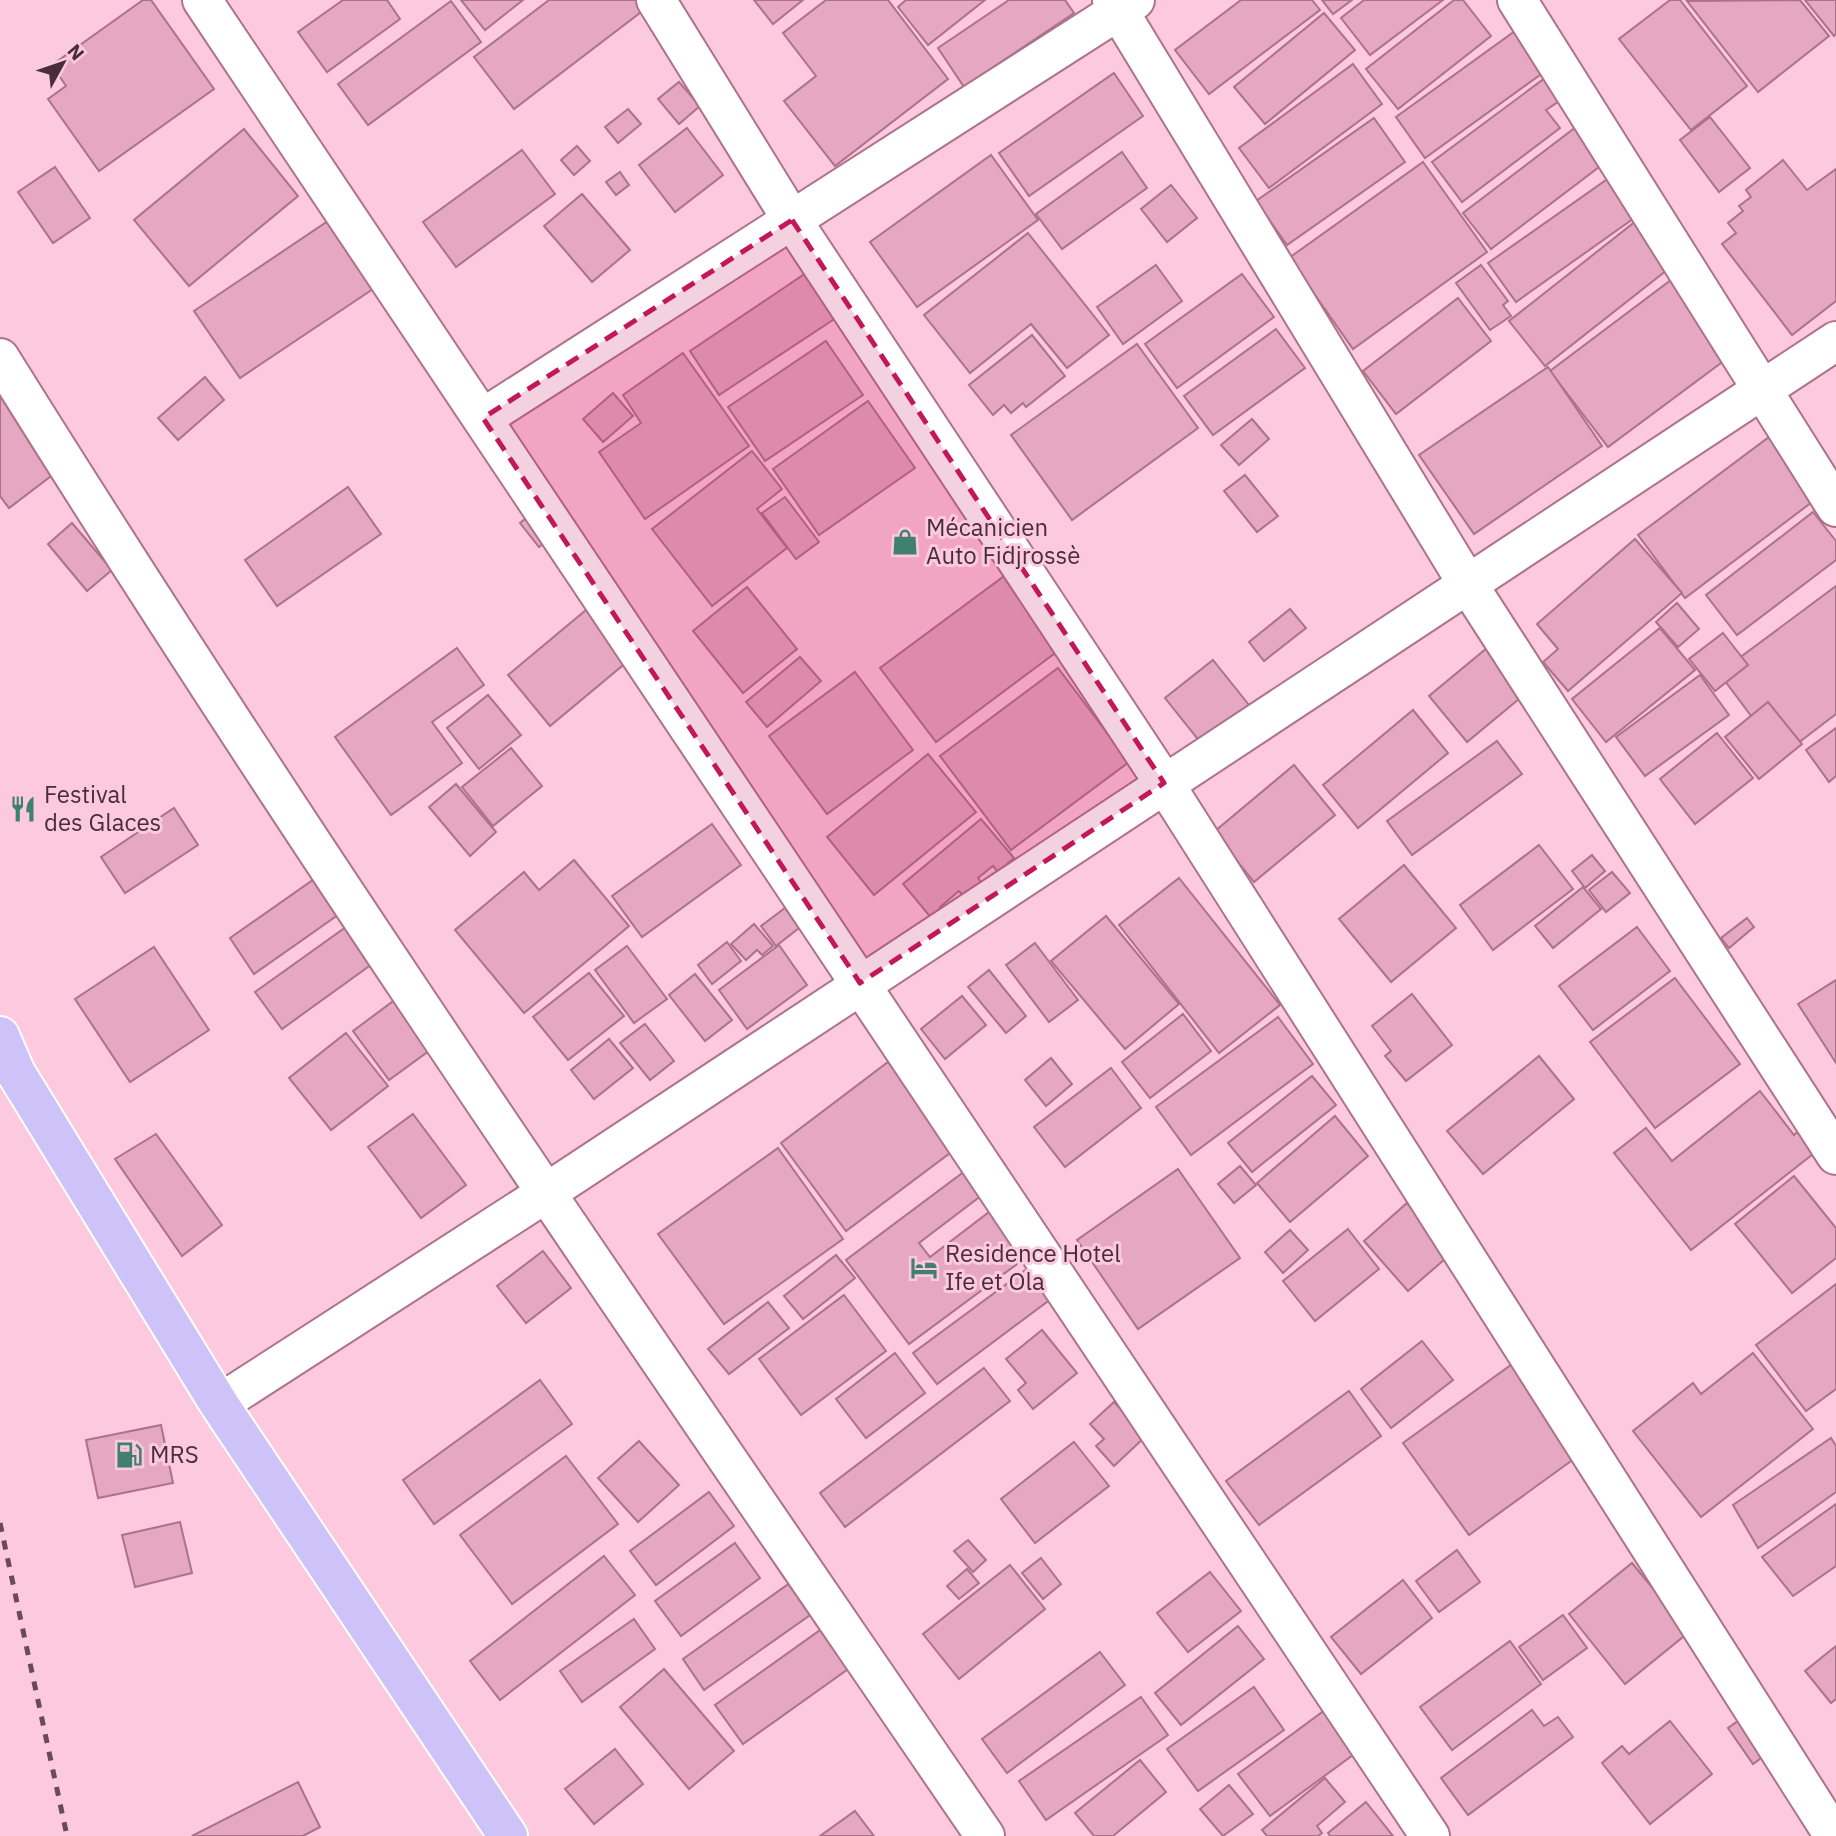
<svg xmlns="http://www.w3.org/2000/svg" width="1836" height="1836" font-family="'IBM Plex Sans',sans-serif">
<style>
.building{fill:#e5a7c1;stroke:#ad728b;stroke-width:2}
.lines{fill:none;stroke-linecap:round;stroke-linejoin:round}
.minor-casing{stroke:#ad738b;stroke-width:42}
.major-casing{stroke:#fff;stroke-width:42}
.minor{stroke:#fff;stroke-width:38}
.major{stroke:#cec3f9;stroke-width:38}
.rail{stroke:#694b57;stroke-width:5;stroke-dasharray:9 9;stroke-linecap:butt}
.marked{fill:#c2185b;fill-opacity:0.2;stroke:#c2185b;stroke-width:5;stroke-dasharray:14 9;stroke-linejoin:round}
.labels{text-anchor:middle;stroke-width:6;stroke-linejoin:round;paint-order:stroke}
.poi-label{font-size:24px;fill:#472e38;stroke:#fdc9de;text-anchor:start}
</style>
<rect width="100%" height="100%" fill="#fdc9de"/>
<g class="building">
<polygon points="143,0 151,0 214,89 99,171 48,99 66,86 52,65"/>
<polygon points="343,0 387,0 400,19 327,72 298,32"/>
<polygon points="461,0 523,0 485,30"/>
<polygon points="549,0 645,0 649,6 514,109 474,57"/>
<polygon points="754,0 803,0 773,24"/>
<polygon points="826,0 888,0 948,79 835,166 784,101 816,76 783,33"/>
<polygon points="906,0 985,0 928,45 898,7"/>
<polygon points="1009,0 1065,0 1074,13 964,87 938,48"/>
<polygon points="1241,0 1312,0 1320,10 1209,94 1175,50"/>
<polygon points="1322,0 1352,0 1333,14"/>
<polygon points="1364,0 1443,0 1370,55 1341,18"/>
<polygon points="1454,0 1463,0 1491,36 1398,109 1366,69"/>
<polygon points="1670,0 1680,0 1747,86 1691,130 1619,39"/>
<polygon points="1800,0 1829,36 1758,92 1687,1"/>
<polygon points="1805,0 1836,0 1836,34 1834,36"/>
<polygon points="451,1 481,42 368,125 338,84"/>
<polygon points="1324,13 1355,50 1265,124 1234,87"/>
<polygon points="1522,26 1551,67 1425,158 1396,117"/>
<polygon points="1353,64 1382,104 1269,188 1239,148"/>
<polygon points="1114,73 1143,116 1029,196 999,153"/>
<polygon points="1545,78 1561,100 1546,110 1560,128 1462,202 1432,162"/>
<polygon points="679,82 700,106 679,124 658,99"/>
<polygon points="628,109 641,124 618,143 605,127"/>
<polygon points="1710,117 1750,168 1719,192 1680,140"/>
<polygon points="1374,118 1405,162 1287,245 1256,201"/>
<polygon points="1576,127 1603,164 1491,249 1463,213"/>
<polygon points="687,128 723,175 675,212 639,165"/>
<polygon points="244,129 298,196 189,286 134,220"/>
<polygon points="577,146 590,161 574,175 561,160"/>
<polygon points="522,150 555,194 456,267 423,222"/>
<polygon points="1122,152 1147,188 1062,249 1036,214"/>
<polygon points="991,155 1038,220 917,307 870,242"/>
<polygon points="1783,160 1807,190 1836,169 1836,301 1792,335 1722,244 1736,233 1728,223 1743,211 1739,206 1751,197 1746,190"/>
<polygon points="1423,162 1487,252 1353,349 1289,258"/>
<polygon points="55,167 90,218 53,243 18,192"/>
<polygon points="620,172 629,185 616,195 606,182"/>
<polygon points="1609,178 1637,216 1516,302 1488,263"/>
<polygon points="1171,185 1197,218 1167,242 1141,209"/>
<polygon points="582,194 630,250 592,282 544,226"/>
<polygon points="334,217 379,285 240,378 194,311"/>
<polygon points="1636,221 1672,266 1545,366 1509,321"/>
<polygon points="1028,233 1109,335 1067,368 1031,324 970,373 924,315"/>
<polygon points="1156,265 1182,301 1123,344 1097,307"/>
<polygon points="1481,265 1508,301 1503,305 1511,316 1490,330 1456,283"/>
<polygon points="812,269 842,314 719,395 690,351"/>
<polygon points="1242,274 1274,317 1177,388 1145,344"/>
<polygon points="1671,280 1729,357 1608,447 1550,371"/>
<polygon points="1458,298 1491,341 1396,414 1363,371"/>
<polygon points="1276,329 1305,368 1213,435 1184,396"/>
<polygon points="1032,335 1065,376 1026,407 1023,403 1011,413 1004,405 993,415 969,385"/>
<polygon points="826,341 863,395 765,461 728,407"/>
<polygon points="1137,344 1198,428 1072,520 1011,435"/>
<polygon points="683,353 749,446 645,519 599,452 641,423 623,395"/>
<polygon points="1548,367 1602,446 1474,534 1419,455"/>
<polygon points="205,377 224,400 178,440 158,418"/>
<polygon points="0,383 63,467 9,508 0,496"/>
<polygon points="613,393 633,416 603,442 583,419"/>
<polygon points="868,401 915,468 819,535 773,469"/>
<polygon points="1252,419 1269,439 1239,465 1221,445"/>
<polygon points="1769,437 1816,499 1685,598 1638,535"/>
<polygon points="752,451 782,489 757,509 787,548 712,606 652,529"/>
<polygon points="1245,475 1278,516 1257,532 1224,491"/>
<polygon points="348,487 381,534 277,606 245,560"/>
<polygon points="785,497 819,542 796,559 762,513"/>
<polygon points="539,508 558,531 539,547 520,523"/>
<polygon points="1813,512 1836,541 1836,560 1737,635 1706,595"/>
<polygon points="72,523 112,570 87,591 48,544"/>
<polygon points="1635,539 1682,593 1568,691 1543,662 1558,649 1537,624"/>
<polygon points="1011,571 1066,645 936,742 880,668"/>
<polygon points="1836,586 1836,714 1781,756 1719,673"/>
<polygon points="747,587 797,649 743,693 693,631"/>
<polygon points="1677,603 1699,629 1678,647 1656,622"/>
<polygon points="592,605 634,656 550,726 508,675"/>
<polygon points="1290,609 1306,628 1264,661 1249,642"/>
<polygon points="1660,628 1695,670 1606,742 1572,699"/>
<polygon points="1723,633 1748,665 1715,691 1689,659"/>
<polygon points="457,648 484,685 432,722 462,763 391,815 335,737"/>
<polygon points="1487,648 1525,694 1467,742 1429,696"/>
<polygon points="800,657 821,681 767,727 746,702"/>
<polygon points="1213,660 1249,705 1201,743 1165,698"/>
<polygon points="1058,668 1129,762 1011,850 940,756"/>
<polygon points="855,672 913,750 827,814 769,736"/>
<polygon points="1700,675 1729,715 1645,776 1616,737"/>
<polygon points="488,695 521,735 479,769 447,728"/>
<polygon points="1768,702 1802,744 1759,779 1725,737"/>
<polygon points="1413,710 1448,753 1358,828 1323,785"/>
<polygon points="1836,728 1836,776 1829,782 1806,750"/>
<polygon points="1717,733 1753,778 1695,824 1660,779"/>
<polygon points="1497,741 1522,774 1412,855 1387,821"/>
<polygon points="511,748 542,786 493,826 462,787"/>
<polygon points="928,754 976,812 874,895 827,837"/>
<polygon points="1294,765 1335,815 1254,882 1214,832"/>
<polygon points="456,784 496,832 470,856 429,807"/>
<polygon points="174,808 198,845 125,893 101,857"/>
<polygon points="981,819 1014,858 998,872 993,866 978,878 987,890 970,904 959,891 940,907 944,911 933,920 903,884"/>
<polygon points="712,824 741,865 642,937 612,896"/>
<polygon points="1539,845 1573,889 1493,950 1460,905"/>
<polygon points="1592,855 1605,871 1585,888 1572,871"/>
<polygon points="574,860 629,926 524,1013 455,930 524,872 539,890"/>
<polygon points="1404,865 1456,928 1391,982 1339,919"/>
<polygon points="1612,872 1630,893 1606,912 1589,890"/>
<polygon points="320,875 345,910 254,974 230,938"/>
<polygon points="1179,878 1280,1005 1219,1053 1119,925"/>
<polygon points="1583,887 1601,909 1553,948 1535,926"/>
<polygon points="785,908 799,928 776,946 761,926"/>
<polygon points="1106,916 1179,1004 1125,1049 1051,961"/>
<polygon points="1747,918 1754,927 1729,948 1721,938"/>
<polygon points="353,922 379,959 282,1029 255,992"/>
<polygon points="754,924 773,946 762,955 757,950 746,960 731,944"/>
<polygon points="1637,927 1670,971 1593,1030 1559,986"/>
<polygon points="727,942 741,961 712,984 698,965"/>
<polygon points="1035,943 1078,1000 1049,1022 1006,965"/>
<polygon points="779,945 807,985 747,1029 719,990"/>
<polygon points="627,946 667,999 634,1023 595,970"/>
<polygon points="154,947 209,1030 130,1082 75,999"/>
<polygon points="989,970 1026,1016 1006,1033 968,987"/>
<polygon points="589,973 624,1016 568,1060 533,1017"/>
<polygon points="695,974 732,1020 705,1041 669,995"/>
<polygon points="1675,978 1740,1064 1655,1128 1590,1042"/>
<polygon points="1836,980 1836,1063 1798,1004"/>
<polygon points="1412,994 1452,1045 1406,1081 1385,1056 1391,1051 1372,1026"/>
<polygon points="400,996 437,1045 389,1080 353,1031"/>
<polygon points="962,996 986,1025 945,1059 921,1029"/>
<polygon points="1183,1014 1211,1051 1150,1098 1122,1062"/>
<polygon points="1278,1017 1313,1064 1191,1155 1156,1107"/>
<polygon points="645,1024 674,1061 650,1080 620,1043"/>
<polygon points="346,1033 388,1086 331,1130 289,1078"/>
<polygon points="609,1039 633,1068 594,1099 571,1070"/>
<polygon points="1539,1056 1574,1099 1483,1174 1447,1131"/>
<polygon points="1051,1058 1072,1084 1046,1106 1025,1080"/>
<polygon points="888,1062 954,1150 846,1231 781,1143"/>
<polygon points="1111,1068 1141,1108 1065,1167 1034,1127"/>
<polygon points="1312,1076 1336,1105 1252,1172 1228,1143"/>
<polygon points="1760,1091 1794,1135 1805,1125 1822,1147 1691,1250 1614,1153 1646,1128 1672,1161"/>
<polygon points="413,1114 466,1185 421,1218 368,1147"/>
<polygon points="1335,1116 1368,1156 1290,1222 1257,1183"/>
<polygon points="156,1134 222,1225 182,1256 115,1159"/>
<polygon points="778,1148 843,1239 724,1324 658,1234"/>
<polygon points="1240,1166 1256,1185 1234,1203 1218,1184"/>
<polygon points="1178,1169 1240,1258 1138,1329 1077,1240"/>
<polygon points="965,1171 982,1195 919,1243 930,1257 993,1209 1028,1256 909,1344 846,1260"/>
<polygon points="1794,1176 1836,1228 1836,1258 1792,1293 1735,1224"/>
<polygon points="1407,1203 1452,1253 1408,1291 1364,1241"/>
<polygon points="1348,1229 1379,1269 1315,1321 1283,1281"/>
<polygon points="1290,1230 1308,1250 1283,1273 1265,1252"/>
<polygon points="543,1251 571,1288 526,1323 497,1286"/>
<polygon points="836,1255 855,1278 803,1319 784,1296"/>
<polygon points="1028,1268 1051,1299 937,1384 913,1353"/>
<polygon points="1836,1284 1836,1389 1806,1411 1756,1345"/>
<polygon points="844,1295 886,1351 801,1415 759,1359"/>
<polygon points="768,1302 789,1328 729,1374 708,1349"/>
<polygon points="1042,1330 1077,1373 1033,1409 1018,1390 1026,1383 1006,1359"/>
<polygon points="1422,1341 1453,1380 1391,1428 1361,1389"/>
<polygon points="895,1353 925,1393 866,1438 836,1399"/>
<polygon points="1753,1353 1813,1429 1701,1517 1633,1431 1693,1383 1701,1394"/>
<polygon points="1522,1357 1589,1448 1469,1535 1403,1443"/>
<polygon points="984,1368 1010,1401 845,1527 820,1493"/>
<polygon points="540,1380 572,1424 434,1524 403,1480"/>
<polygon points="1349,1391 1381,1436 1259,1525 1226,1481"/>
<polygon points="1114,1402 1146,1436 1114,1466 1096,1446 1104,1439 1090,1424"/>
<polygon points="161,1425 173,1483 98,1498 86,1440"/>
<polygon points="1831,1438 1836,1446 1836,1492 1758,1548 1733,1505"/>
<polygon points="639,1441 679,1485 638,1522 598,1478"/>
<polygon points="1074,1442 1109,1486 1035,1543 1001,1499"/>
<polygon points="566,1456 618,1524 512,1604 460,1535"/>
<polygon points="709,1492 734,1526 656,1585 630,1551"/>
<polygon points="1836,1504 1836,1566 1793,1596 1762,1557"/>
<polygon points="180,1522 192,1573 135,1587 122,1535"/>
<polygon points="968,1540 986,1560 973,1572 954,1551"/>
<polygon points="735,1543 760,1578 681,1636 655,1601"/>
<polygon points="1457,1550 1480,1582 1439,1612 1416,1581"/>
<polygon points="604,1556 635,1595 500,1700 470,1661"/>
<polygon points="1041,1558 1061,1584 1043,1599 1022,1573"/>
<polygon points="1632,1563 1689,1632 1625,1684 1569,1614"/>
<polygon points="1010,1565 1045,1609 959,1679 923,1634"/>
<polygon points="967,1569 979,1583 959,1599 947,1586"/>
<polygon points="1210,1572 1241,1611 1188,1652 1157,1613"/>
<polygon points="801,1575 823,1606 704,1690 683,1659"/>
<polygon points="1403,1580 1432,1618 1361,1674 1331,1637"/>
<polygon points="844,1613 872,1652 743,1744 715,1705"/>
<polygon points="1563,1615 1587,1648 1543,1680 1519,1647"/>
<polygon points="634,1619 655,1649 582,1702 560,1671"/>
<polygon points="1238,1626 1264,1659 1181,1725 1155,1693"/>
<polygon points="1510,1641 1541,1684 1452,1750 1420,1707"/>
<polygon points="1836,1646 1836,1699 1831,1703 1805,1671"/>
<polygon points="1100,1652 1125,1685 1007,1773 982,1739"/>
<polygon points="664,1669 734,1751 689,1789 620,1707"/>
<polygon points="1254,1687 1284,1730 1198,1791 1167,1749"/>
<polygon points="1141,1697 1168,1735 1046,1820 1019,1781"/>
<polygon points="1762,1704 1787,1739 1753,1764 1728,1728"/>
<polygon points="1325,1710 1357,1752 1270,1816 1238,1774"/>
<polygon points="1532,1710 1544,1726 1558,1717 1573,1737 1468,1815 1441,1778"/>
<polygon points="1670,1721 1712,1774 1650,1824 1602,1763 1622,1746 1629,1754"/>
<polygon points="615,1749 643,1784 594,1824 565,1789"/>
<polygon points="1140,1760 1166,1792 1113,1836 1094,1836 1075,1813"/>
<polygon points="1325,1778 1345,1802 1317,1826 1322,1833 1318,1836 1267,1836 1262,1830"/>
<polygon points="298,1782 320,1827 303,1836 192,1836"/>
<polygon points="1229,1785 1253,1814 1223,1836 1200,1809"/>
<polygon points="1366,1802 1393,1836 1330,1836 1328,1833"/>
<polygon points="855,1811 874,1836 820,1836"/>
</g>
<g class="lines">
<g class="minor-casing">
<g id="minor">
<polyline points="202,0 1430,1836"/>
<polyline points="656,0 792,220 1164,783 1834,1836"/>
<polyline points="1112,0 1467,583 1836,1155"/>
<polyline points="1517,0 1836,507"/>
<path d="M0,358C313,860 651,1347 985,1836"/>
<polyline points="483,418 1135,0"/>
<polyline points="219,1404 546,1193 1836,341"/>
</g>
</g>
<g class="major-casing">
<polyline id="major" points="0,1036 16,1073 219,1404 508,1836"/>
</g>
<use href="#minor" class="minor"/>
<use href="#major" class="major"/>
<polyline class="rail" points="0,1523 67,1836"/>
</g>
<path class="marked" d="M792,220L1164,783L860,983L483,418Z"/>
<defs>
<g id="shop-bare" transform="scale(2.1)"><path d="M-5-2.5h2.3a2.7 3.5 0 0 1 5.4 0H5L5.5 6h-11ZM-1.5-2.5h3a1.5 2.3 0 0 0-3 0Z" fill="#41806e" stroke="#fdc9de" stroke-width="2.5" paint-order="stroke"/></g>
<g id="restaurant-bare" transform="scale(2.1)"><path d="M-5-6h1v4h1v-4h1v4h1v-4h1v5L-1.5 .5V6h-2V.5L-5-1ZM5-6V6H3V1.5H1.5Q1.5-4 5-6Z" fill="#41806e" stroke="#fdc9de" stroke-width="2.5" paint-order="stroke"/></g>
<g id="hotel-bare" transform="scale(2.1)"><path d="M-6-4.5h1.5V1H6V5H4.5V3h-9V5H-6ZM-4 0a1.8 1.8 0 1 1 3.6 0ZM.5 0V-2.5h3Q6-2.5 6 0Z" fill="#41806e" stroke="#fdc9de" stroke-width="2.5" paint-order="stroke"/></g>
<g id="fuel-bare" transform="scale(2.1)"><path d="M-5.5-6h7V0h2V4h1.3V-2.5L3-4.5l.8-.8L6-3V5H2.5V1h-1V6h-7ZM-4.2-4.7v3.2H.2V-4.7Z" fill="#41806e" stroke="#fdc9de" stroke-width="2.5" paint-order="stroke"/></g>
</defs>
<g fill-rule="evenodd">
<use href="#shop-bare" x="905" y="542"/>
<use href="#restaurant-bare" x="23" y="809"/>
<use href="#hotel-bare" x="924" y="1268"/>
<use href="#fuel-bare" x="129" y="1455"/>
</g>
<g class="labels">
<g class="poi-label">
<text x="926" y="536">Mécanicien<tspan x="926" dy="28">Auto Fidjrossè</tspan></text>
<text x="44" y="803">Festival<tspan x="44" dy="28">des Glaces</tspan></text>
<text x="945" y="1262">Residence Hotel<tspan x="945" dy="28">Ife et Ola</tspan></text>
<text x="150" y="1463">MRS</text>
</g>
</g>
<g transform="translate(63 63) rotate(50)" stroke="#fdc9de" stroke-width="5" paint-order="stroke">
<path d="M0-5L12 26L0 18L-12 26Z" fill="#472e38"/>
<text y="-10" font-size="19" font-weight="bold" text-anchor="middle" fill="#472e38">N</text>
</g>
</svg>
